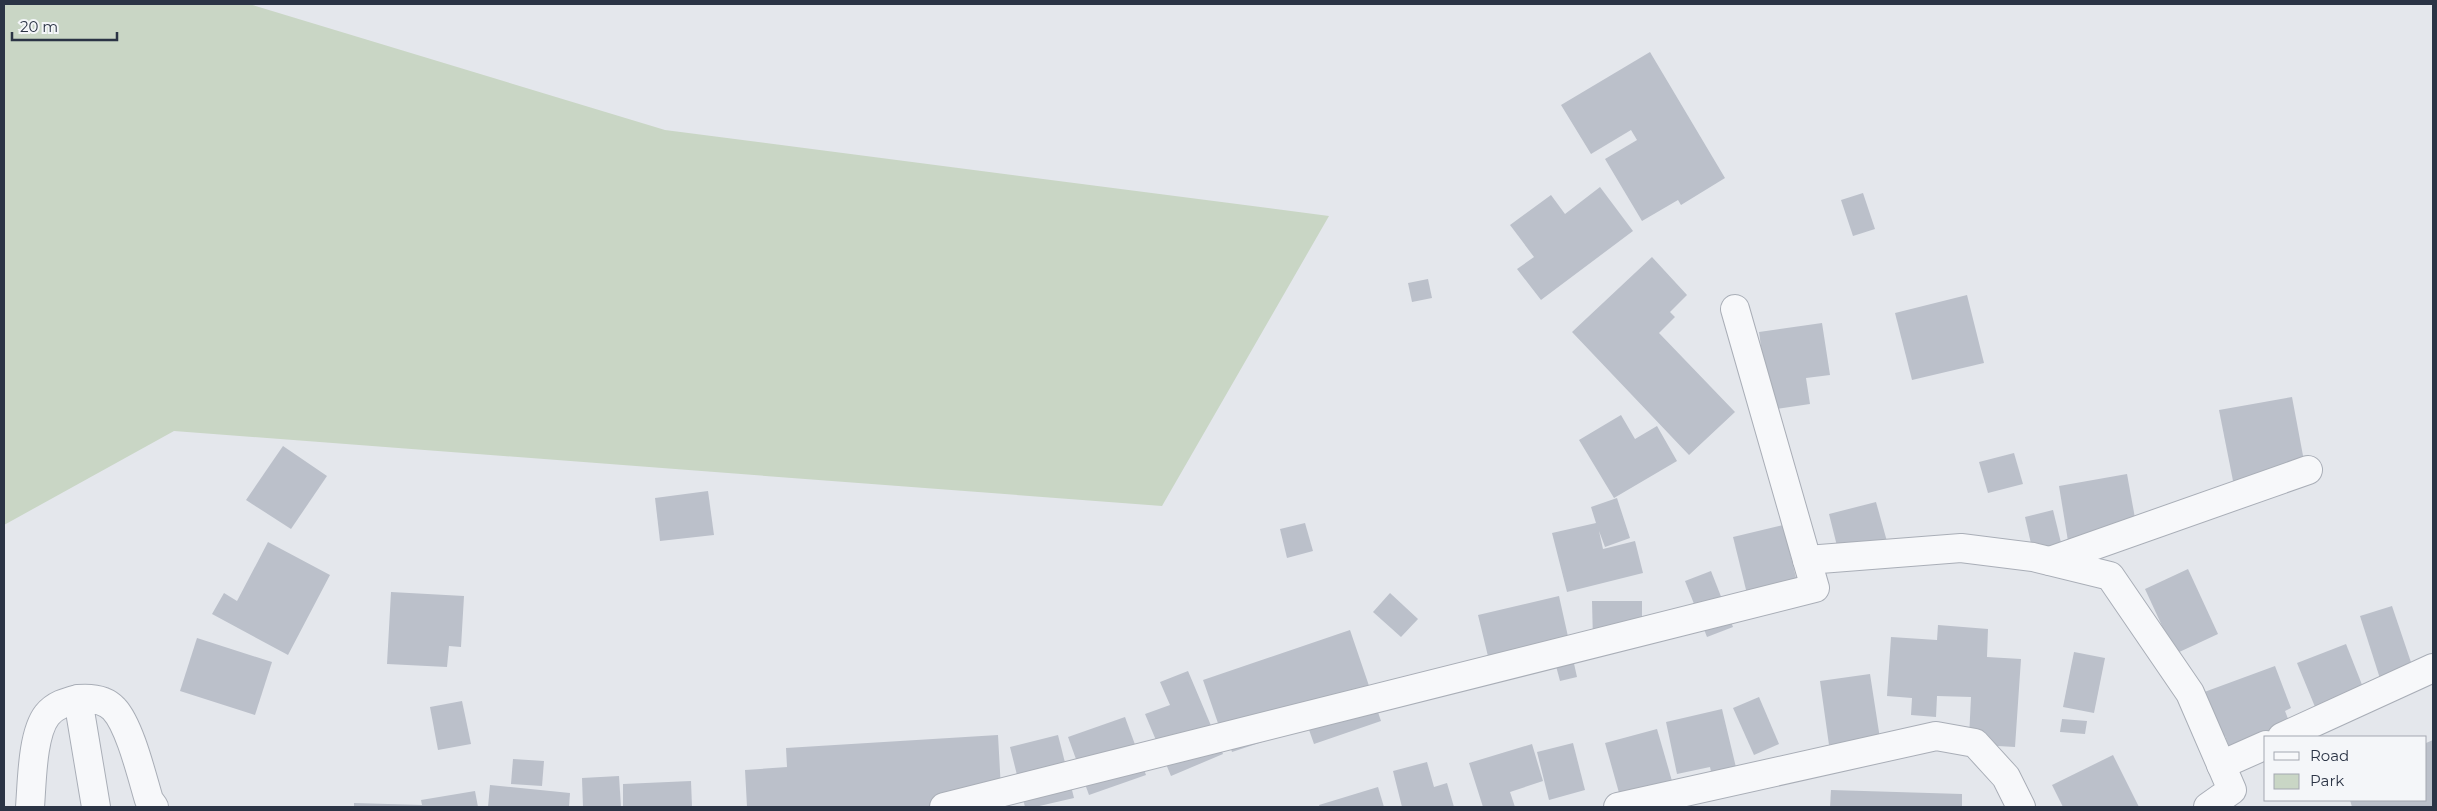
<svg xmlns="http://www.w3.org/2000/svg" width="2437" height="811" font-family="Montserrat,sans-serif">
<style>
.green{fill:#c9d6c5}
.building{fill:#bbc0ca}
.lines{fill:none;stroke-linecap:round;stroke-linejoin:round}
.minor-casing{stroke:#a9aeb7;stroke-width:30}
.minor{stroke:#f7f8fa;stroke-width:28}
</style>
<rect width="100%" height="100%" fill="#e4e7ec"/>
<polygon class="green" points="4,4 249,4 665,130 1329,216 1162,506 174,431 4,525"/>
<g class="building">
<polygon points="1650,52 1725,178 1681,205 1678,200 1642,221 1605,159 1637,140 1631,130 1591,154 1561,105"/>
<polygon points="1600,187 1633,231 1541,300 1517,269 1534,257 1510,225 1551,195 1565,214"/>
<polygon points="1863,193 1875,229 1853,236 1841,200"/>
<polygon points="1652,257 1687,295 1670,312 1675,317 1659,333 1735,412 1689,455 1572,332"/>
<polygon points="1428,279 1432,298 1412,302 1408,283"/>
<polygon points="1967,295 1984,363 1912,380 1895,313"/>
<polygon points="1822,323 1830,375 1806,378 1810,404 1770,410 1759,332"/>
<polygon points="2292,397 2307,477 2235,491 2219,410"/>
<polygon points="1621,415 1635,439 1657,426 1677,461 1614,498 1579,440"/>
<polygon points="283,446 327,476 291,529 246,500"/>
<polygon points="2014,453 2023,484 1988,493 1979,462"/>
<polygon points="2127,474 2137,529 2068,541 2059,486"/>
<polygon points="708,491 714,535 660,541 655,498"/>
<polygon points="1617,498 1630,538 1605,547 1599,531 1603,549 1635,541 1643,573 1567,592 1552,533 1596,523 1591,507"/>
<polygon points="1876,502 1888,545 1840,558 1829,514"/>
<polygon points="2053,510 2066,563 2037,570 2025,517"/>
<polygon points="1305,523 1313,551 1287,558 1280,529"/>
<polygon points="1783,525 1801,598 1751,610 1733,537"/>
<polygon points="268,542 330,575 288,655 212,614 224,593 237,601"/>
<polygon points="2188,569 2218,634 2175,654 2145,589"/>
<polygon points="1711,571 1733,627 1707,637 1685,581"/>
<polygon points="391,592 464,596 461,647 449,646 447,667 387,664"/>
<polygon points="1390,593 1418,619 1401,637 1373,612"/>
<polygon points="1559,596 1577,677 1560,681 1556,666 1494,681 1478,615"/>
<polygon points="1592,601 1642,601 1642,641 1593,641"/>
<polygon points="2392,606 2417,680 2384,691 2360,616"/>
<polygon points="1938,625 1988,629 1987,657 2021,659 2015,747 1998,746 1998,759 1968,758 1971,697 1937,696 1936,717 1911,715 1912,698 1887,696 1891,637 1937,640"/>
<polygon points="1350,630 1381,721 1314,744 1308,727 1232,752 1224,728 1220,729 1203,680"/>
<polygon points="197,638 272,662 255,715 180,691"/>
<polygon points="2346,644 2368,700 2320,719 2297,663"/>
<polygon points="2074,652 2105,658 2094,713 2063,707"/>
<polygon points="2275,666 2291,708 2285,711 2295,737 2235,763 2225,736 2205,744 2188,698"/>
<polygon points="1188,671 1223,754 1171,776 1145,714 1170,705 1160,682"/>
<polygon points="1870,674 1881,745 1855,741 1829,745 1820,681"/>
<polygon points="1759,697 1779,744 1754,755 1733,708"/>
<polygon points="462,701 471,744 438,750 430,707"/>
<polygon points="1722,709 1740,784 1715,790 1710,767 1677,774 1666,722"/>
<polygon points="1125,717 1146,775 1089,795 1068,737"/>
<polygon points="2062,719 2087,721 2085,734 2060,732"/>
<polygon points="1657,729 1672,781 1623,807 1605,743"/>
<polygon points="998,735 1002,807 747,807 745,770 787,767 786,748"/>
<polygon points="1058,735 1074,798 1035,807 1025,807 1010,747"/>
<polygon points="2433,740 2433,807 2352,807 2350,800 2426,800 2426,743"/>
<polygon points="1573,743 1585,790 1549,800 1537,752"/>
<polygon points="1532,744 1543,781 1510,792 1515,807 1483,807 1469,763"/>
<polygon points="2113,755 2139,807 2063,807 2052,785"/>
<polygon points="513,759 544,761 542,786 511,784"/>
<polygon points="1427,762 1434,787 1447,783 1454,807 1402,807 1393,771"/>
<polygon points="619,776 621,807 583,807 582,778"/>
<polygon points="691,781 692,807 623,807 623,784"/>
<polygon points="490,785 570,793 569,807 488,807"/>
<polygon points="1378,787 1384,807 1320,807 1319,805"/>
<polygon points="1831,790 1962,794 1962,807 1830,807"/>
<polygon points="475,791 478,807 354,807 354,803 422,805 421,800"/>
</g>
<g class="lines">
<g class="minor-casing">
<g id="minor">
<polyline points="1807,560 1961,548 2033,557 2110,576 2190,693 2232,790 2208,807"/>
<polyline points="2050,561 2308,470"/>
<polyline points="2282,737 2433,668"/>
<polyline points="2221,765 2266,745"/>
<path d="M30,807C32,783 32,734 47,715C55,705 66,702 78,699"/>
<path d="M96,807L78,699C90,698 105,699 114,709C130,726 142,777 149,800L154,807"/>
<polyline points="944,807 1815,588 1735,309"/>
<polyline points="1618,807 1936,736 1975,743 2006,777 2021,807"/>
</g>
</g>
<use href="#minor" class="minor"/>
</g>
<rect width="2437" height="811" fill="none" stroke="#2b3445" stroke-width="10"/>
<rect x="2264" y="736" width="162" height="65" fill="#f4f6f9" stroke="#a4a8b1"/>
<rect x="2274" y="752" width="25" height="8" fill="#f7f8fa" stroke="#a4a8b1"/>
<text x="2310" y="761" font-size="15" fill="#2b3445">Road</text>
<rect x="2274" y="774" width="25" height="15" fill="#c9d6c5" stroke="#a4a8b1"/>
<text x="2310" y="786" font-size="15" fill="#2b3445">Park</text>
<path d="M12 32v8h105v-8" fill="none" stroke="#2b3445" stroke-width="2.5"/>
<text x="20" y="32" font-size="15" fill="#2b3445" stroke="#f4f6f9" stroke-width="4" paint-order="stroke">20 m</text>
</svg>
